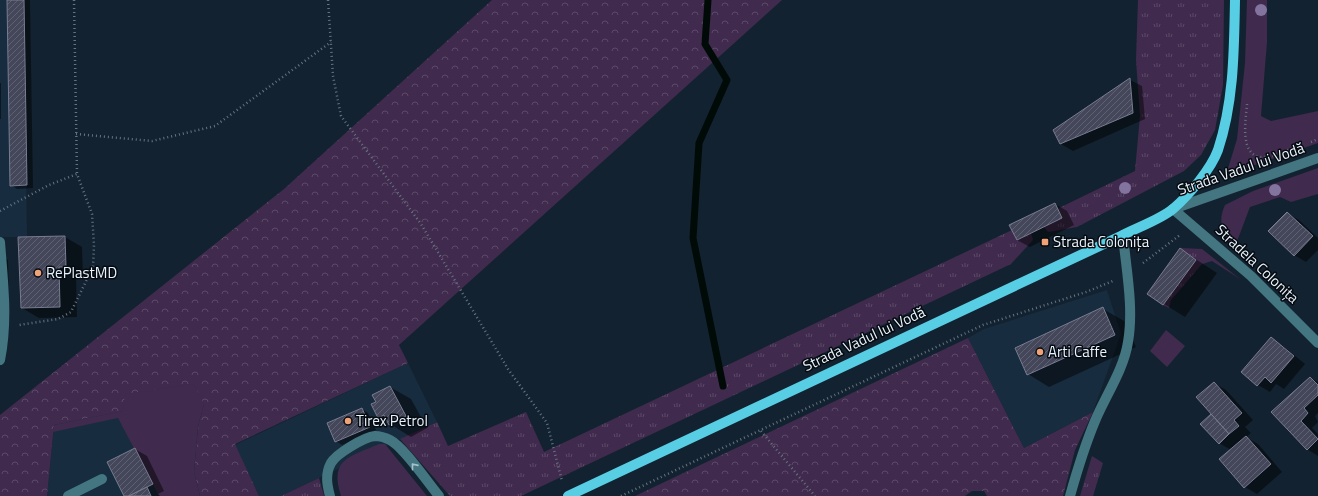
<svg xmlns="http://www.w3.org/2000/svg" width="1318" height="496" font-family="'Titillium Web',sans-serif">
<style>
.built{fill:#172c3e}
.grass{fill:url(#grass-tufts)}
.forest{fill:url(#forest-crowns)}
.green{fill:#402a4d}
.shadow{fill:#0007}
.lines{fill:none;stroke-linecap:round;stroke-linejoin:round}
.stream{stroke:#000b08;stroke-width:7}
.building{fill:url(#building-hatch);stroke:#797c92}
.path{stroke:#677480;stroke-width:2.5;stroke-dasharray:1 3;stroke-linecap:butt}
.minor{stroke:#437681;stroke-width:10}
.major{stroke:#58cee5;stroke-width:10}
.tree{fill:#83749f}
.oneway{stroke:#a7c1cb}
.poi-dot{fill:#efa377;stroke:#050b11;stroke-width:1.5}
.labels{text-anchor:middle;stroke-width:3;stroke-linejoin:round;paint-order:stroke}
.street-label{font-size:15px;fill:#e9f3fc;stroke:#050b11}
.poi-label{font-size:15px;fill:#e9f3fc;stroke:#050b11;text-anchor:start}
</style>
<defs>
<pattern id="grass-tufts" width="24" height="20" patternUnits="userSpaceOnUse"><rect width="24" height="20" fill="#402a4d"/><path d="M3 7l-1-3M5 7V3M7 7l1-3M15 17l-1-3M17 17v-4M19 17l1-3" fill="none" stroke="#5c4968"/></pattern>
<pattern id="forest-crowns" width="20" height="18" patternUnits="userSpaceOnUse"><rect width="20" height="18" fill="#402a4d"/><path d="M2 6a3 3 0 1 1 6 0M12 15a3 3 0 1 1 6 0" fill="none" stroke="#5c4968"/></pattern>
<pattern id="building-hatch" width="6" height="6" patternUnits="userSpaceOnUse"><rect width="6" height="6" fill="#44465a"/><path d="M-1 1l2-2M0 6l6-6M5 7l2-2" fill="none" stroke="#5f6173"/></pattern>
</defs>
<rect width="100%" height="100%" fill="#132230"/>
<g class="built">
<polygon points="0,0 24,0 27,237 0,237"/>
<polygon points="1107,290 1121,334 1093,412 1024,448 968,338 984,329"/>
<polygon points="408,363 437,422 281,496 259,496 235,445"/>
<polygon points="125,394 204,404 198,426 194,472 200,496 47,496 54,425"/>
</g>
<g class="grass">
<polygon points="1138,0 1224,0 1223,85 1215,130 1201,155 1184,171 1077,227 1048,232 1044,227 1062,218 1057,209 1135,171 1140,116 1136,60"/>
<polygon points="1012,230 1017,240 1031,233 1033,240 1011,264 521,496 450,496 400,439 437,422 448,446 526,412 544,452"/>
<polygon points="1180,248 1202,249 1240,279 1212,261 1202,264 1171,300 1169,308 1163,305 1196,260"/>
<polygon points="1092,456 1103,463 1093,496 1080,496"/>
<polygon points="319,478 324,496 281,496"/>
</g>
<g class="forest">
<polygon points="492,0 782,0 399,345 408,363 235,444 259,496 200,496 194,472 198,426 204,404 124,411 54,425 47,496 0,496 0,415 284,189"/>
<polygon points="968,338 1024,448 1093,412 1075,450 1063,496 987,496 984,491 972,491 965,496 635,496"/>
</g>
<g class="green">
<polygon points="1247,0 1267,0 1267,42 1261,116 1271,121 1318,111 1318,143 1226,175 1237,139 1245,63"/>
<path d="M1318,168V194L1291,202L1280,197L1250,207L1236,244L1233,248C1223,233 1217,222 1225,205L1253,191Z"/>
<polygon points="1166,330 1185,346 1167,367 1150,351"/>
<polygon points="194,384 204,404 198,426 194,472 200,496 159,496 118,418 53,432 54,425 123,411 125,394"/>
<path d="M379,444H385L427,496H341C329,458 350,457 379,444Z"/>
</g>
<g class="shadow">
<polygon points="8,0 30,0 33,188 17,189 11,185"/>
<polygon points="1130,80 1142,86 1145,119 1073,151 1061,144"/>
<rect x="0" y="83" width="1" height="36"/>
<polygon points="1055,204 1067,211 1074,225 1030,247 1017,240"/>
<polygon points="1287,213 1299,220 1318,238 1318,250 1306,262 1294,255"/>
<polygon points="65,237 82,247 83,276 76,276 77,317 39,318 22,308"/>
<polygon points="1180,249 1217,273 1185,317 1148,294"/>
<polygon points="0,255 8,260 9,301"/>
<polygon points="1103,309 1124,321 1136,347 1049,387 1028,374"/>
<polygon points="1271,339 1283,346 1305,364 1284,389 1276,384 1270,392 1258,385"/>
<polygon points="1310,378 1318,382 1318,413 1315,416 1318,422 1312,428 1318,434 1318,456 1307,449 1273,412"/>
<polygon points="1214,383 1226,390 1253,420 1245,427 1251,433 1246,437 1258,444 1282,472 1257,494 1245,487 1231,450 1219,443 1202,424 1213,414"/>
<polygon points="390,387 411,399 427,428 411,437 379,417"/>
<polygon points="362,409 368,413 376,430 342,445 336,441"/>
<polygon points="135,449 147,456 164,491 158,494 160,496 126,496"/>
</g>
<g class="lines">
<polyline class="stream" points="708,0 705,44 727,80 699,143 693,238 723,386"/>
</g>
<g class="building">
<polygon points="7,0 24,0 27,185 10,186"/>
<polygon points="1130,78 1133,113 1060,144 1053,130"/>
<polygon points="1055,203 1062,218 1017,240 1009,225"/>
<polygon points="1287,212 1313,236 1294,256 1268,231"/>
<polygon points="65,236 66,267 59,267 60,307 21,308 18,237"/>
<polygon points="1180,248 1196,260 1163,305 1147,294"/>
<polygon points="1103,307 1115,335 1027,375 1015,348"/>
<polygon points="1271,337 1294,356 1271,383 1265,377 1257,386 1241,372"/>
<polygon points="1310,377 1318,385 1318,395 1304,408 1308,413 1301,421 1318,439 1307,450 1271,412"/>
<polygon points="1214,382 1242,413 1234,420 1239,426 1229,434 1196,397"/>
<polygon points="390,386 406,416 389,425 384,415 378,418 371,404 376,402 372,395"/>
<polygon points="362,408 370,427 335,442 327,423"/>
<polygon points="1211,414 1229,434 1219,444 1200,424"/>
<polygon points="1246,436 1271,464 1244,488 1219,459"/>
<polygon points="135,448 153,484 129,496 124,496 107,462"/>
<polygon points="147,487 151,496 129,496"/>
</g>
<g class="lines">
<g class="path">
<polyline points="74,0 77,174"/>
<polyline points="328,0 333,76 341,116 421,224 508,369 547,423 562,481"/>
<path d="M1247,104C1246,119 1238,159 1265,157C1275,157 1287,150 1297,146"/>
<polyline points="76,134 152,141 215,126 331,42"/>
<polyline points="1311,142 1318,139"/>
<polyline points="0,211 49,185 77,174 92,214 94,245 93,267 71,312 58,319 19,325"/>
<polyline points="1143,263 1180,235"/>
<polyline points="761,431 815,496"/>
<polyline points="621,496 983,325 1086,292 1113,281"/>
</g>
<g class="minor">
<polyline points="1173,209 1251,276 1318,343"/>
<polyline points="1173,209 1318,158"/>
<path d="M0,242C3,282 8,320 0,360"/>
<polyline points="68,496 102,479"/>
<path d="M330,496C327,485 325,474 331,463C336,454 364,437 375,436C380,436 386,438 390,440C404,447 428,483 439,496"/>
<path d="M1070,496C1077,471 1085,445 1095,421C1106,395 1124,369 1128,342C1134,307 1126,269 1123,235"/>
</g>
<path class="major" d="M568,496L1123,235C1138,227 1162,219 1174,208C1189,195 1211,169 1218,150C1234,102 1234,50 1235,0"/>
</g>
<g class="tree">
<circle cx="1261" cy="10" r="6"/>
<circle cx="1125" cy="188" r="6"/>
<circle cx="1275" cy="190" r="6"/>
</g>
<defs><path id="oneway-chevron" d="M-2-3.5L2.5 0L-2 3.5" fill="none" stroke-width="1.6" stroke-linecap="round" stroke-linejoin="round"/></defs>
<use class="oneway" href="#oneway-chevron" transform="translate(414 466) rotate(-129)"/>
<g class="poi-dot">
<rect x="1041" y="238" width="8" height="8" rx="2"/>
<circle cx="38" cy="273" r="4"/>
<circle cx="1040" cy="352" r="4"/>
<circle cx="348" cy="421" r="4"/>
</g>
<g class="labels">
<g class="street-label">
<text transform="translate(1241 169) rotate(-19)" y="5">Strada Vadul lui Vodă</text>
<text transform="translate(1257 264) rotate(43)" y="5">Stradela Colonița</text>
<text transform="translate(864 339) rotate(-25)" y="5">Strada Vadul lui Vodă</text>
</g>
<g class="poi-label">
<text x="1053" y="247">Strada Colonița</text>
<text x="46" y="278">RePlastMD</text>
<text x="1048" y="357">Arti Caffe</text>
<text x="356" y="426">Tirex Petrol</text>
</g>
</g>
</svg>
